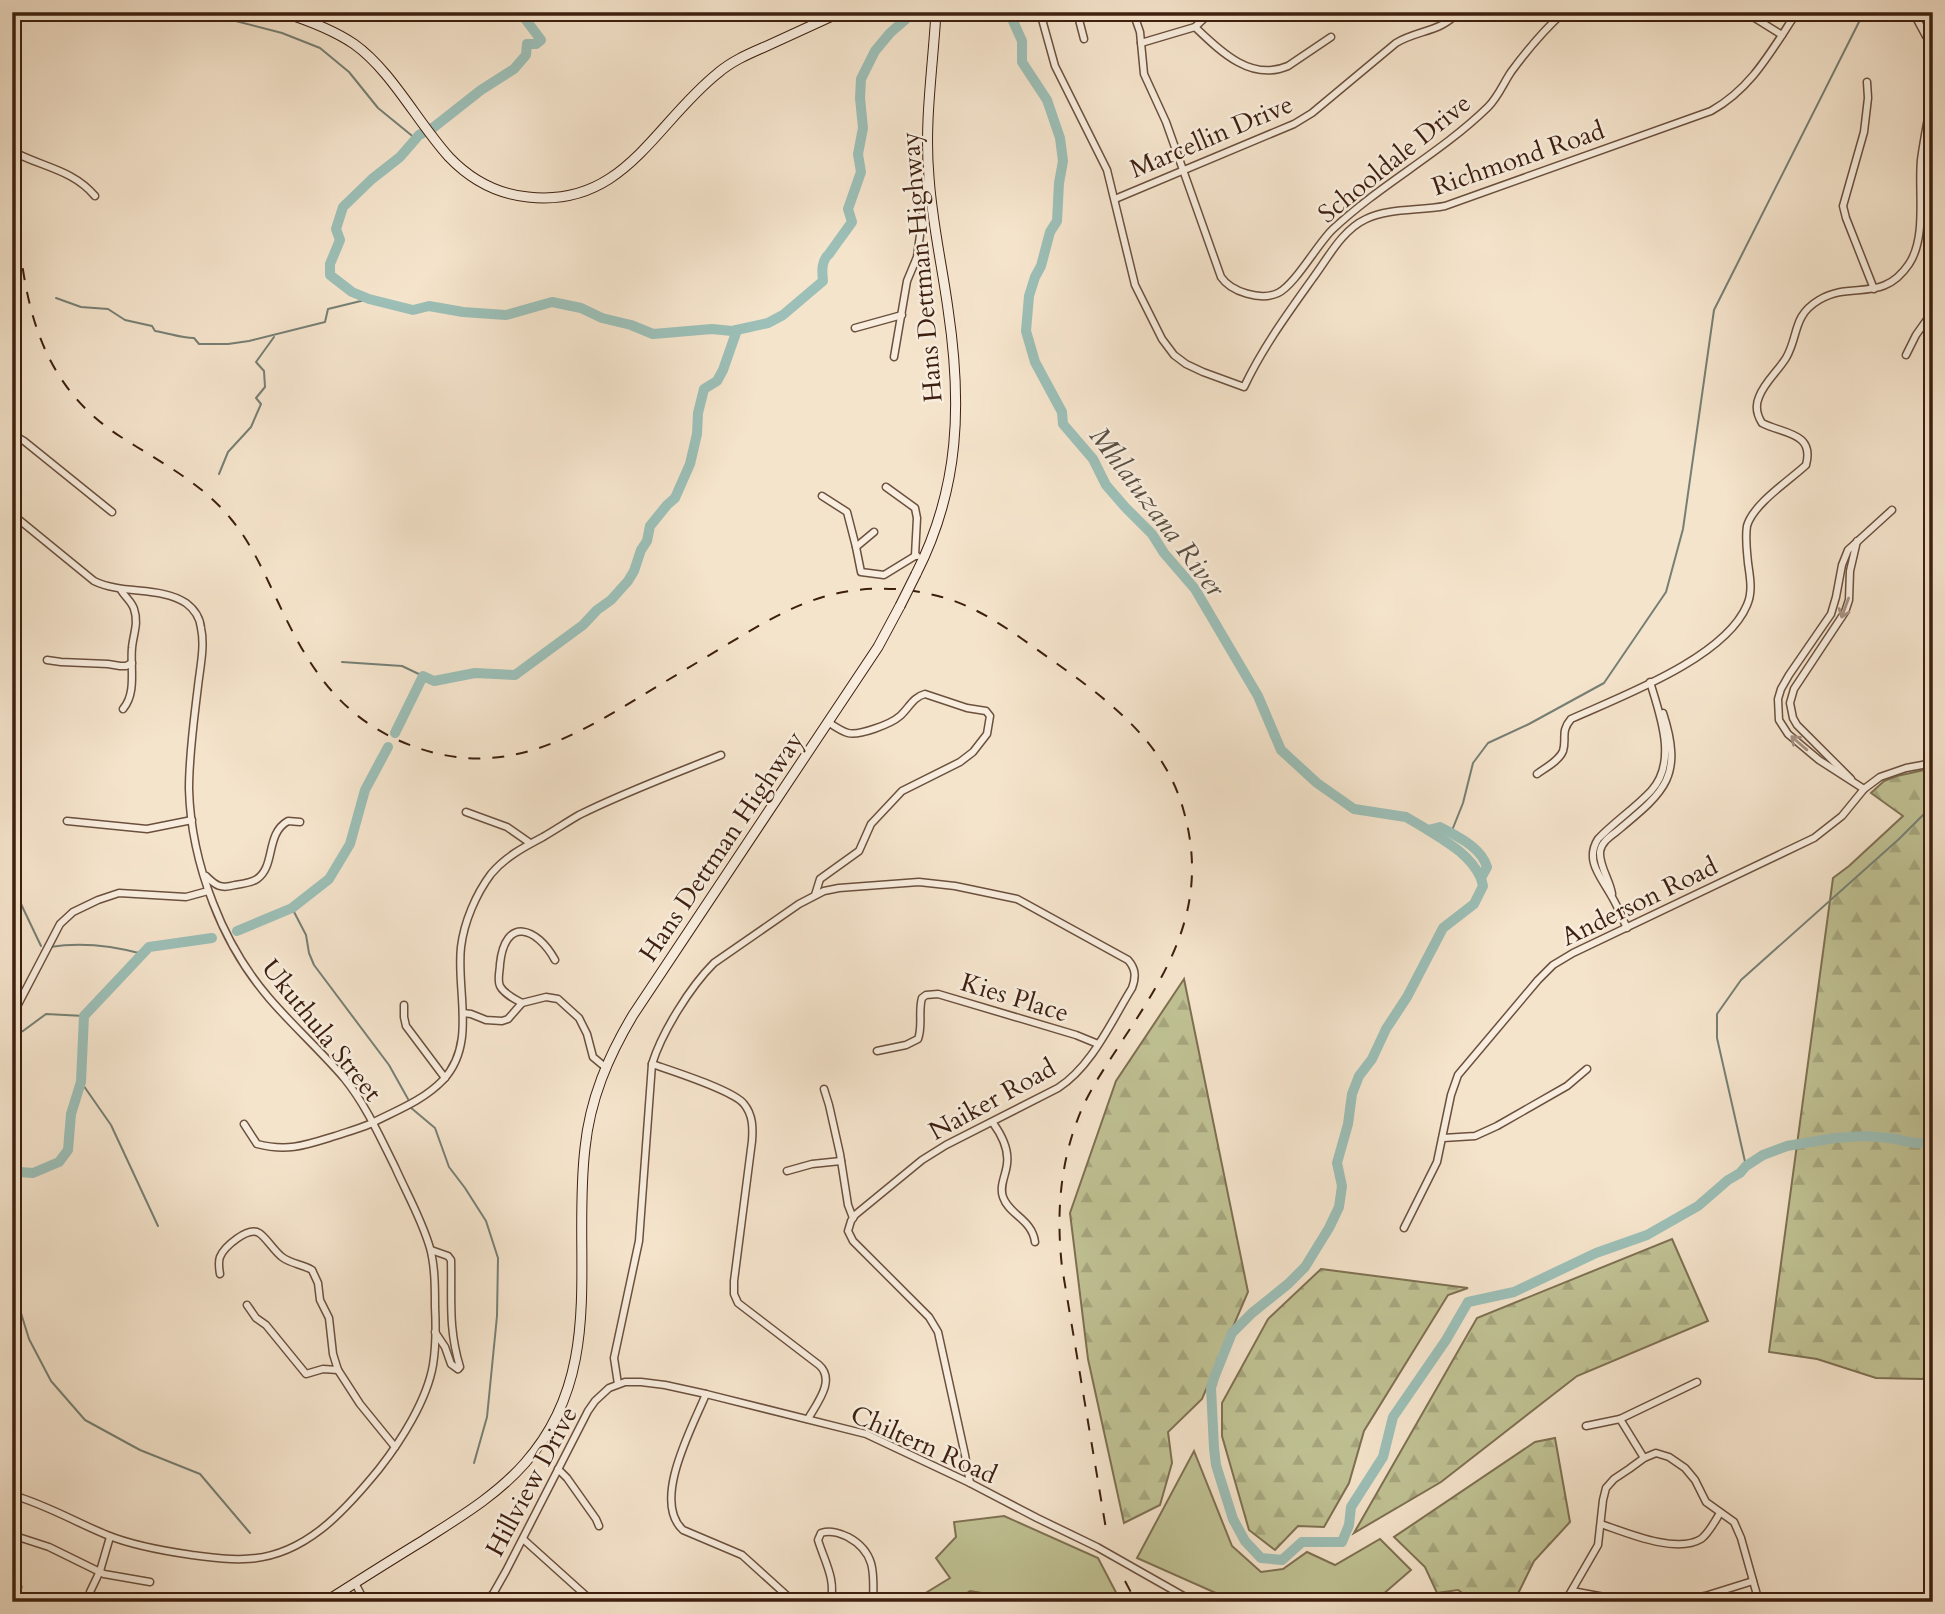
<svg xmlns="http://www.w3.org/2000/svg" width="1945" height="1614" font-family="Cardo,serif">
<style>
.grass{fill:#c0c294;stroke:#7e7052;stroke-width:2}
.forest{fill:url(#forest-firs);stroke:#7e7052;stroke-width:2}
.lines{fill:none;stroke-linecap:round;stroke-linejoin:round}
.stream{stroke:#767f74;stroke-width:2}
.river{stroke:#9cbfb7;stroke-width:10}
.street-casing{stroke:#6b503e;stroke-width:9}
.secondary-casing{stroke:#3d1f0f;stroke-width:11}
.street{stroke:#f8edde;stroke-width:6}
.secondary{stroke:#f8edde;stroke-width:9}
.rail{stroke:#3d1f0f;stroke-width:2;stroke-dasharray:12 12;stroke-linecap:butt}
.secondary-bridge-casing{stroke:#3d1f0f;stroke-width:11;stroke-linecap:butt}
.secondary-bridge{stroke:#f8edde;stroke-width:9}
.oneway{stroke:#a49081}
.labels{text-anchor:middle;stroke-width:5;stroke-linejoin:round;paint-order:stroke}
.street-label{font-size:26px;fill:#3d1f0f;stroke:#f8edde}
.water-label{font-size:28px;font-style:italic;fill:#5a4f41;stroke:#f8edde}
</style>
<defs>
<pattern id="forest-firs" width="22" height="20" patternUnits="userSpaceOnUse" patternTransform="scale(1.75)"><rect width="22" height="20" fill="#c0c294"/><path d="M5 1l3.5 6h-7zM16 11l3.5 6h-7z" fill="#a6a67e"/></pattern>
</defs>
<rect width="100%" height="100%" fill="#f5e4cc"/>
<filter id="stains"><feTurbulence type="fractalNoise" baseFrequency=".00286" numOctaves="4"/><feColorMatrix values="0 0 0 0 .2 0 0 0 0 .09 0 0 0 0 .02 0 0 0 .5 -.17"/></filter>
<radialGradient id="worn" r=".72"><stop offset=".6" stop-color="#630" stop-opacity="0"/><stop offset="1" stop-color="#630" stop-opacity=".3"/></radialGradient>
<g class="grass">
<polygon points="1194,1451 1232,1546 1261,1572 1283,1569 1307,1552 1335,1565 1380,1539 1411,1570 1374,1602 1236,1602 1137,1558"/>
<polygon points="1004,1516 1098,1558 1121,1602 1011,1602 1000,1596 970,1591 954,1602 911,1602 950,1578 936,1558 956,1537 954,1522"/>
</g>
<g class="forest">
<polygon points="1933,768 1933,1372 1922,1379 1876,1378 1817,1359 1769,1352 1833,878 1849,866 1903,816 1871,793 1884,781 1897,776"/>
<polygon points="1184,979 1248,1292 1202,1399 1168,1432 1172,1463 1160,1505 1124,1523 1088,1359 1070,1213 1116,1081"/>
<polygon points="1672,1239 1708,1321 1577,1376 1441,1482 1354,1533 1477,1318"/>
<polygon points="1321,1269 1468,1288 1448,1295 1364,1431 1349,1483 1324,1527 1298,1526 1275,1550 1249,1530 1222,1436 1222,1403 1268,1319"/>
<polygon points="1555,1438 1570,1522 1534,1561 1514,1602 1475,1602 1458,1590 1437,1593 1425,1567 1394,1537 1535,1442"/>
</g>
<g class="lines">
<g class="stream">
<polyline points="139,12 203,15 228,19 282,33 320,48 349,72 378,108 416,139"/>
<path d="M56,298L81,307L108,309L125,320L152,326L155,331C169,333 180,338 194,338L199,344H228L249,341L325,322L328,309L369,299"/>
<polyline points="219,474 228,452 251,427 261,404 256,398 265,387 264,371 256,362 274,337"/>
<polyline points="342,662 402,666 423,676"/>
<polyline points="1451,833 1463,803 1473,763 1488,743 1529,724 1604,683 1666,592 1683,529 1714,310 1864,12"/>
<polyline points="12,894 21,904 41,946"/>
<polyline points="292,908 306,935 309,953 314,965 389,1065 408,1099"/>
<path d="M50,947C80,942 114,946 143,954"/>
<polyline points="12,1035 23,1031 46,1014 84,1016"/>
<polyline points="81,1082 111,1125 158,1226"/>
<polyline points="410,1107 435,1128 449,1167 465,1188 486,1221 498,1258 497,1316 487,1417 474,1463"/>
<polyline points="1746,1166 1717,1038 1717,1014 1741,980 1899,839 1933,805"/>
<polyline points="12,1296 20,1310 29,1339 51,1381 85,1420 140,1450 200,1474 250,1533"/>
</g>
<g class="river">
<path d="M523,12L526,20L541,40L536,44H527L526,55L514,69L481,90L434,127L419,135L400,157L372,179L343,207L336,229L340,240L330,264V275L352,292L369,299L413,310L429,306L463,312L506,315L552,302L581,308L602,318L631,325L653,334L712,329L732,331L768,323L783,315L823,281C822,271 821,261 829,254L852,222L848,209L861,172L858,154L863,128L860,98L861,79L875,51L890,33L914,12"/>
<path d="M1009,12L1022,41V62L1047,100L1060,138L1063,161L1059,183L1057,221L1050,232L1041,266L1035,277L1029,296L1026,331L1035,362L1062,412L1063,424L1093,459L1106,485L1125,507L1152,534L1164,553L1195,589L1258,696L1281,750L1317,783L1354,809L1406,817L1428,830L1440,827C1458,837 1481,847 1487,867L1481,878L1483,886L1474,904L1443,928L1407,997L1386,1029L1372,1059L1359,1076L1352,1094L1348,1124L1337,1163L1342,1186L1339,1207L1329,1228L1305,1267L1288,1284L1252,1313L1232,1333L1214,1378L1211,1388L1214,1448L1216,1465L1233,1519L1245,1541L1261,1558L1282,1560L1302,1542H1342L1349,1525L1351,1507L1383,1457L1393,1417L1446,1340L1468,1302L1514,1292L1596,1253L1647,1235L1698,1206L1728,1180L1740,1173L1746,1166L1763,1155L1787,1146L1835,1138L1865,1136L1890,1138L1915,1143H1933"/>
<polyline points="395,733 423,676 434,681 475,673 515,675 583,625 597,610 611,600 628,581 634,571 641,550 647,541 650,526 667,505 675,498 690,464 697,434 698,413 704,389 717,381 723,370 737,330"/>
<path d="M1428,830C1449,843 1470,855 1481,878"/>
<polyline points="237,931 292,908 329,879 350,844 365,790 388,747"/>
<polyline points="12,1175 20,1172 33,1173 59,1162 68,1150 71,1114 81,1082 84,1016 149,947 212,938"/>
</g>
<g class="street-casing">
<g id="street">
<path d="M1040,12L1055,66L1107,170L1135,285L1162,339L1174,355L1186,364L1203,372L1244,387C1263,347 1288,313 1313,278C1328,258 1342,230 1366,219C1389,208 1419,211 1445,206L1711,111C1752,88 1771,51 1797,12"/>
<polyline points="1077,12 1084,39"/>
<path d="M1133,12L1140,32L1144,74L1166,122L1221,277C1231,292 1261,301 1278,293C1295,285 1318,243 1333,229C1381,184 1441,153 1488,107C1498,97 1503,84 1511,72C1525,53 1546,28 1564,12"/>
<polyline points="1745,12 1782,35"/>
<polyline points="1913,12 1926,36 1933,43"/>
<path d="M1195,27C1220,51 1251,82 1288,66L1331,37"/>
<polyline points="1141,43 1195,27 1211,12"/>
<polyline points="1867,82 1868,98 1864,132 1843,206 1846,218 1874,289"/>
<path d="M12,151C41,167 72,169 95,196"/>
<path d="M1115,199L1294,124L1312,113L1396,43C1417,30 1442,32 1458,12"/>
<polyline points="855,328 902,315"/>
<polyline points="1906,355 1916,335 1933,311"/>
<polyline points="894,357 907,281 917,257 927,184"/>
<polyline points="12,437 19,438 24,441 112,512"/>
<polyline points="886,487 915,508 917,518 915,556 917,556"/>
<polyline points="822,496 847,512 856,547"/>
<path d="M12,514L94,581C123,595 160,586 186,603C194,609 200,618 201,628C205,646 200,668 198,686C194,720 189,754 189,789C190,827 199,867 213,903C226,937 245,970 269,998C293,1026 320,1050 344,1078C366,1105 380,1137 395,1167C407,1194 422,1220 430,1248C435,1266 435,1288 435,1307C436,1326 436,1346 433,1365C427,1400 401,1441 379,1469C344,1512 303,1558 244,1559C227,1560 209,1557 192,1555C164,1551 134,1546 107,1535C75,1522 45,1504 12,1495"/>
<polyline points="874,532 856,547 861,572 884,575 915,556"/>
<path d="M121,590C125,597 132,602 134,609C139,623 133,635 132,648C130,667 137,693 123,709"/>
<polyline points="47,660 61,662 108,664 120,666 126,666 132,663"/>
<path d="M1537,774C1545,768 1559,761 1563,751C1567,738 1560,732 1571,719C1622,696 1725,658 1747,605C1753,592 1750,577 1748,563C1747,551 1745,538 1747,526C1753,504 1790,480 1806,465C1815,432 1783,434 1762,423C1757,415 1755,406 1759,397C1764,383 1778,371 1786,358C1799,336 1792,316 1819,300C1852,280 1882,304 1909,264C1927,237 1918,191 1921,160C1924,137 1929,114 1933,91"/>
<polyline points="1851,779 1797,725 1793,718 1790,703 1794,689 1845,612 1849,600 1850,571 1857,541"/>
<polyline points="1864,789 1819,760 1788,734 1779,720 1778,699 1781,689 1789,675 1831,614 1836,597 1842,565 1848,550 1892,510"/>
<polyline points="466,812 507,827 530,843"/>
<polyline points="67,821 147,829 192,820"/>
<path d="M206,876C216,886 221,889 235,885C242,884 251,883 257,879C276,866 265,834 288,821L300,822"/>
<path d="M1612,894C1610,880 1599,866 1600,852C1601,843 1609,837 1616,832C1664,792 1684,778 1663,713"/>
<path d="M815,895L820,879L859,851L871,824L902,791L960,762L973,752L987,734L990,716L986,711L967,708L925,694C913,697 909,708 900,716C891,724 859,736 848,733C841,731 834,726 828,722"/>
<path d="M1627,928C1622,918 1618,907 1612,897C1602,878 1584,861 1598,839C1614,822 1634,809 1651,791C1678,762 1660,715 1650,682"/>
<path d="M522,1003C515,999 504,994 500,986C497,980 500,971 500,964C505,916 537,927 555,960"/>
<polyline points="404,1005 404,1017 406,1026 445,1078"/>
<polyline points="463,1013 471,1014 486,1020 502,1021 508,1019 522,1003 546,997 558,999 579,1018 587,1034 593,1057 605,1067"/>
<polyline points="12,1016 60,924 73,912 98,900 119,893 186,897 208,891"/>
<path d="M877,1051L906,1045L918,1039C923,1026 918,1011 922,998L926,995L938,994L1076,1035L1098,1044"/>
<path d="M652,1064C672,1071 733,1090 744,1104C753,1115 753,1128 752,1141L734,1281V1294L738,1303L819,1365C836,1380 817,1403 808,1419"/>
<polyline points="824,1089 829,1105 840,1154 848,1205 853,1218"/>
<path d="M993,1123C1001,1134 1009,1150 1007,1164C1006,1175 999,1186 1003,1197C1009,1215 1032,1219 1035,1242"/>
<path d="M244,1124L257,1144C288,1152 306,1145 335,1136C347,1132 358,1129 370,1124C395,1111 423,1101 443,1080C477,1044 456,991 461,947C464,922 476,894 491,874C505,857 524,847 543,837C555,830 567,822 579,815C625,792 674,774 721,755"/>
<polyline points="1443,1138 1475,1136 1497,1126 1567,1086 1587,1069"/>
<polyline points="787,1171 812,1164 841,1161"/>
<polyline points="1404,1228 1437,1162 1451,1095 1458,1075 1538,980 1553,965 1573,953 1814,838 1842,816 1864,789 1880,777 1906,768 1933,763"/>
<path d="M431,1250L448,1256L451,1260C452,1299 448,1328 460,1367L458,1369"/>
<path d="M220,1274C219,1268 218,1262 220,1257C224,1247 248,1226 259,1233C265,1236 274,1251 282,1257C291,1264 302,1264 312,1270L318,1283L320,1300L329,1318L333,1354L338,1370L360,1404L395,1447"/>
<polyline points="247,1305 256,1318 266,1325 306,1374 323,1369 338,1370"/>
<polyline points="435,1332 445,1347 451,1364 458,1369"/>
<path d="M618,1384L614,1358L639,1241L652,1064C662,1032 690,987 714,963L799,904L824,891L839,888L919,882L955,886L1017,899L1128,960C1136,969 1136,977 1132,988C1111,1022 1092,1066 1058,1088L946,1145L922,1160L855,1215L851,1221L848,1231L853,1241L929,1317L938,1332L965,1455L970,1483"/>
<path d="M706,1394C693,1426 651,1501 683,1530L742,1555L794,1602"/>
<polyline points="1620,1419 1644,1458"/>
<polyline points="1586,1426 1620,1419 1697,1382"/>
<polyline points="558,1469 567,1478 596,1519 599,1526"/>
<path d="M1601,1524C1627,1533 1676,1554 1701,1539C1709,1533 1715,1521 1720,1513"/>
<polyline points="12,1535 49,1547 104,1574 150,1582"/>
<polyline points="523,1539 593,1602"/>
<polyline points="355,1583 365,1602"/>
<polyline points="12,1584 18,1587"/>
<polyline points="1572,1591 1631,1602"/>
<polyline points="90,1592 100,1571 110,1537"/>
<polyline points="493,1594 500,1602"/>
<polyline points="483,1602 493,1594 506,1571 588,1411 595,1401 609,1388 625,1382 641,1382 665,1385 706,1394 866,1434 970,1483 1037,1518 1097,1547 1194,1602"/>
<path d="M830,1602C837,1581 824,1560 818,1540L821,1533C831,1530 839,1533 848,1537C876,1552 874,1574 873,1602"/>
<polyline points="891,1602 892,1601"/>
<polyline points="1565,1602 1598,1545 1603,1500 1606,1488 1614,1479 1629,1469 1644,1458 1656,1453 1669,1457 1685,1468 1695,1480 1706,1502 1734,1522 1741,1538 1759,1602"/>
<polyline points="1676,1602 1705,1596 1753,1581"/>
</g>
</g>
<g class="secondary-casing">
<g id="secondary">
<path d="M282,12C307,20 332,29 354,44C391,70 418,123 449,157C470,179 497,194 528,197C624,208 654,124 718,73C733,60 751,53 769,45C793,34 817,23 841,12"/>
<path d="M916,574C960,488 962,403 948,309C942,265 932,222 929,177C924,122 933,67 936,12"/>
<path d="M325,1602C358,1581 391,1560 424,1540C460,1517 497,1495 525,1463C607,1371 572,1258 585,1148C590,1099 608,1057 633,1015L878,647L900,606"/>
</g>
</g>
<use href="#street" class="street"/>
<use href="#secondary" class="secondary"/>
<g class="rail">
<path d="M12,197C18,221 19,246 23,270C34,341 59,397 121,437C160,462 202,483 231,519C252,544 264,573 278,602C306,662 336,713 400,741C492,781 559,746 638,698C668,680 698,662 728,644C758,626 789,607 823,597C860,586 900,586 938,596C982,607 1019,637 1056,663C1111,702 1166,744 1184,812C1209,902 1172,966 1124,1038C1109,1062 1092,1085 1081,1111C1060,1161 1056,1213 1062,1267L1106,1529"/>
<polyline points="1125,1581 1136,1602"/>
</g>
<g class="secondary-bridge-casing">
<polyline id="secondary-bridge" points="900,606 916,574"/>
</g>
<use href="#secondary-bridge" class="secondary-bridge"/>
</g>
<defs><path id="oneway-shaft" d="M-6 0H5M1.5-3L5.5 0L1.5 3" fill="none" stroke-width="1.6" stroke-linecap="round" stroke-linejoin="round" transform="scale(1.75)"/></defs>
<g class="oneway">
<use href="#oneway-shaft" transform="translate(1845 608) rotate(110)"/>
<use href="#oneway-shaft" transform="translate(1799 743) rotate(-139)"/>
</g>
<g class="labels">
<g class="street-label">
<text transform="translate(1211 136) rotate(-23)" y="9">Marcellin Drive</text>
<text transform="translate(1394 158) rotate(-39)" y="9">Schooldale Drive</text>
<text transform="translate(1518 158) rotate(-19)" y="9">Richmond Road</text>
<text transform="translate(921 267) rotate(-95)" y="9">Hans Dettman Highway</text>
<text transform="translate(721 846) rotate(-56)" y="9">Hans Dettman Highway</text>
<text transform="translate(1639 901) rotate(-26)" y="9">Anderson Road</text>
<text transform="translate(1015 997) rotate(17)" y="9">Kies Place</text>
<text transform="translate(322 1030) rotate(51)" y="9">Ukuthula Street</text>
<text transform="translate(992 1099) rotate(-29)" y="9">Naiker Road</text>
<text transform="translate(924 1444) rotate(24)" y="9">Chiltern Road</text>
<text transform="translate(531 1481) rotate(-62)" y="9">Hillview Drive</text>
</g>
<g class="water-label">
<text transform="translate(1158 511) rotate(53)" y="10">Mhlatuzana River</text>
</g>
</g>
<rect width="1945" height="1614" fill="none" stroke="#f5e4cc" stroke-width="42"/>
<rect x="14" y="14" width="1917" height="1586" fill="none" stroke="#3d1f0f" stroke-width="3.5"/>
<rect x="21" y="21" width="1903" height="1572" fill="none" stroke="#3d1f0f" stroke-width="2"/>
<rect width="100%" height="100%" filter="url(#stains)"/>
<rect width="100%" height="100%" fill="url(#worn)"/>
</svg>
